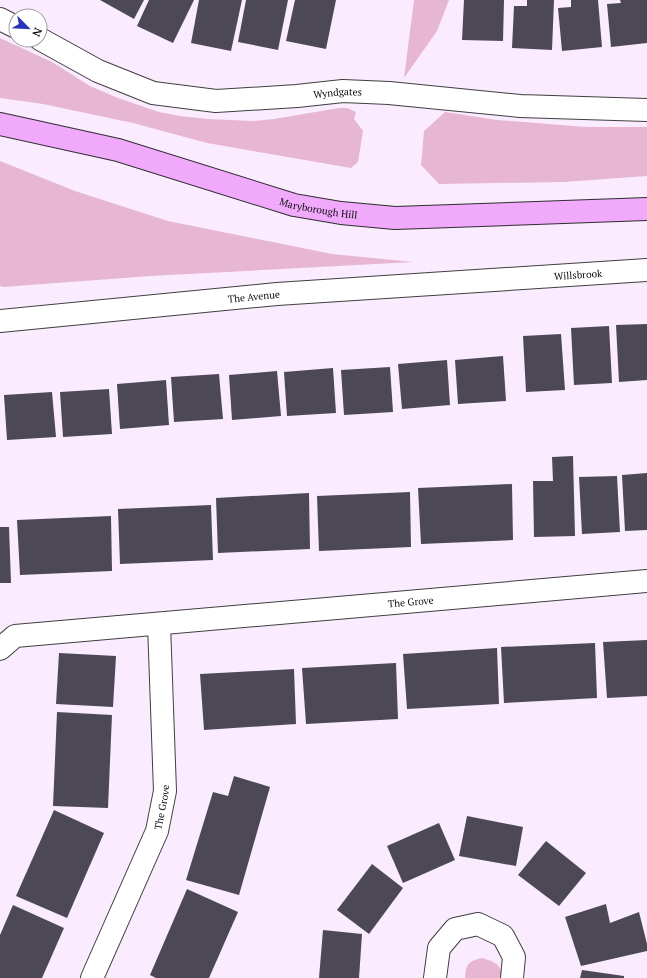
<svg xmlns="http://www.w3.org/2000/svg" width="647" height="978" font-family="'PT Serif',serif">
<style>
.green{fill:#e7b7d1}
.building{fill:#4d4954}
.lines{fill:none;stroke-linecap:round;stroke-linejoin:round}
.street-casing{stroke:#3f3f3f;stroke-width:24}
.secondary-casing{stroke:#2e2e2e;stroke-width:24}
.street{stroke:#fff;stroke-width:22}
.secondary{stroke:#f1a9fc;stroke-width:22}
.labels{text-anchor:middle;stroke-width:4;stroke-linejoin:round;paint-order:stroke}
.street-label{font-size:10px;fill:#0c0c0c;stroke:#fff}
</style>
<rect width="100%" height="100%" fill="#faecfe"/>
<g class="green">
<polygon points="414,0 449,0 437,31 404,78"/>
<polygon points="0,38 52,62 90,86 118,98 159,112 180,116 208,119 253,121 274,119 339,108 347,108 356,112 354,119 363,131 358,162 351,168 207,143 133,123 43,104 0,98"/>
<polygon points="445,112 497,120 586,127 647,127 647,176 564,182 439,184 421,165 424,131"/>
<polygon points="0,161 75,191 168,221 332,254 413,262 151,276 3,287 0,286"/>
<path d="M482,958C496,962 500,964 503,978H465C466,964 468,961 482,958Z"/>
</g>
<g class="building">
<polygon points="100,0 144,0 134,19"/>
<polygon points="149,0 194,0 173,43 137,26"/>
<polygon points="199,0 242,0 231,51 191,43"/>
<polygon points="246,0 288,0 278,50 238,42"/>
<polygon points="295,0 336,0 326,49 286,41"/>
<polygon points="464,0 504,0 503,41 462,40"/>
<polygon points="527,0 554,0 552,50 512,48 514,6 527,6"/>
<polygon points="571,0 598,0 602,47 562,51 558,8 571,7"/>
<polygon points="620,0 647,0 647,43 611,47 607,4 621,3"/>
<polygon points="647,324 647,380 619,382 616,325"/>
<polygon points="609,326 612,383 574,385 571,328"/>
<polygon points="561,334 565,390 526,392 523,336"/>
<polygon points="503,356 506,401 458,404 455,360"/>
<polygon points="447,360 450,405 402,409 398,364"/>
<polygon points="390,367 393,412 344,415 341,370"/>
<polygon points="333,368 336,413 287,416 284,372"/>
<polygon points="277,371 281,416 232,420 229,375"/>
<polygon points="219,374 223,419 174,422 171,377"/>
<polygon points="166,380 169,425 120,429 117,384"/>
<polygon points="109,389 112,434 63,437 60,392"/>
<polygon points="52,392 56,437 7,440 4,395"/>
<polygon points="573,456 575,536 534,537 533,481 553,481 552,457"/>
<polygon points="647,473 647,530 625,531 622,475"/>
<polygon points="617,476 620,532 582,534 579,477"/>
<polygon points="512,484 513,540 421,544 418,488"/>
<polygon points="410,492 411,547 319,551 317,496"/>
<polygon points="309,493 310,549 218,553 216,498"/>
<polygon points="211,505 213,560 120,564 118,509"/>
<polygon points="111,516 112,571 20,575 17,520"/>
<polygon points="0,527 9,527 11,583 0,583"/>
<polygon points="647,640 647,696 607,698 603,642"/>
<polygon points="595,643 597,698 504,703 501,647"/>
<polygon points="497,648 499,704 407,709 403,654"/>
<polygon points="59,653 116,656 113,707 56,704"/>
<polygon points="396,663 398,719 306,724 302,668"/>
<polygon points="294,669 296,724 204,730 200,674"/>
<polygon points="57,712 112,715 108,808 53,806"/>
<polygon points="234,776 270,787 239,895 186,880 213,792 228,796"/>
<polygon points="54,810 104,833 67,918 16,896"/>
<polygon points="467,816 523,827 516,866 459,856"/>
<polygon points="439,823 455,860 403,883 387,846"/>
<polygon points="546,841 586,873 559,906 518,875"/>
<polygon points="372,864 403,888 369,934 337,910"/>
<polygon points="187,889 238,912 209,978 156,978 150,975"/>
<polygon points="606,904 610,923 639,912 647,944 647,951 581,966 565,917"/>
<polygon points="13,905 64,928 42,978 0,978 0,935"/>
<polygon points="323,930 362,934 359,978 319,978"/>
<polygon points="582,970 624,976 624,978 580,978"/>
</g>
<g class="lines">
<g class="street-casing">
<g id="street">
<polyline points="0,19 16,27"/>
<path id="s1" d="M40,39L98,71L153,93L216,101L297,96L343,91L389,93L520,106L647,110"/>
<path id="s2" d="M0,321L277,294L647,270"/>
<path id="s3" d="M0,649L15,636L647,581"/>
<path id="s4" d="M92,978L157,831L165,791L159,624"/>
<polyline points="435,978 439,948 455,929 478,924 503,936 514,957 512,978"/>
</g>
</g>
<g class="secondary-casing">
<g id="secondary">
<path id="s5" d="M0,124L118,150L294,205L341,213L395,218L647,209"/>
</g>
</g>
<use href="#street" class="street"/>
<use href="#secondary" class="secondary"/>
</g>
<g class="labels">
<g class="street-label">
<text dy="4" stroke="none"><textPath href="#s1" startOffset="311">Wyndgates</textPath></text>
<text dy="4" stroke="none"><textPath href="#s5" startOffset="330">Maryborough Hill</textPath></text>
<text dy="4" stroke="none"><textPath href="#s2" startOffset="580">Willsbrook</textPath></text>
<text dy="4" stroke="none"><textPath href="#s2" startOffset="255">The Avenue</textPath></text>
<text dy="4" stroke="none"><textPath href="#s3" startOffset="417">The Grove</textPath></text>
<text dy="4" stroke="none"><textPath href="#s4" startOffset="185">The Grove</textPath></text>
</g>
</g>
<g transform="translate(28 28) rotate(114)"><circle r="19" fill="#ffffff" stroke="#9e9e9e"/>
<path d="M0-3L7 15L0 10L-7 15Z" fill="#2934b7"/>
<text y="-6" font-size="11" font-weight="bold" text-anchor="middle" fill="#0c0c0c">N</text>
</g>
</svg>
